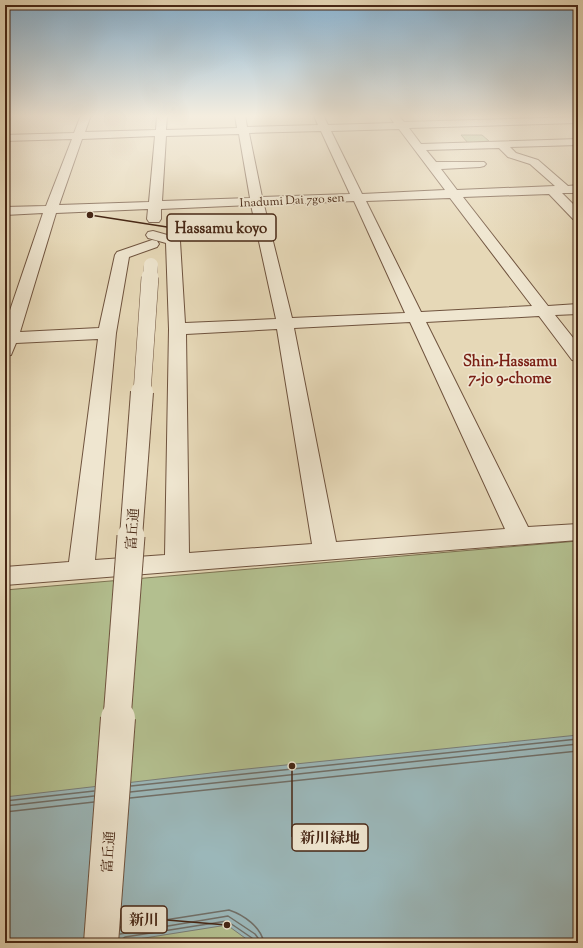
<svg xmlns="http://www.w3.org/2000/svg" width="583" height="948" font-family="'Sorts Mill Goudy','Noto Serif JP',serif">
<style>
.green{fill:#b3bf8f;stroke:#7d7352}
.water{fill:#9bb7b9;stroke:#797d77}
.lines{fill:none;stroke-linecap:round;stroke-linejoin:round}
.shore{stroke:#716f67;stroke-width:1.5}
.minor-casing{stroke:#6f533e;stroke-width:2}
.minor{fill:#efe6d0;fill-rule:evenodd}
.minor-bridge-far4-casing{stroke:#6f533e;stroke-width:14;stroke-linecap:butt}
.minor-bridge-far3-casing{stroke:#6f533e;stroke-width:18;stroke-linecap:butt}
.minor-bridge-far2-casing{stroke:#6f533e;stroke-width:24;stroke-linecap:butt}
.minor-bridge-far1-casing{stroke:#6f533e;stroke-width:29;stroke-linecap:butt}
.minor-bridge-casing{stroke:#6f533e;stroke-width:36;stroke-linecap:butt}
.minor-bridge-far4{stroke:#efe6d0;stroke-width:14}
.minor-bridge-far3{stroke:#efe6d0;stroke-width:17}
.minor-bridge-far2{stroke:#efe6d0;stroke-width:22}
.minor-bridge-far1{stroke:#efe6d0;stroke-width:27}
.minor-bridge{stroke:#efe6d0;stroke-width:34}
.labels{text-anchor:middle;stroke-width:3.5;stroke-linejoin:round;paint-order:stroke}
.far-street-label{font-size:12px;fill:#472715;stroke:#efe6d0}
.street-label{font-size:14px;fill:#472715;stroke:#efe6d0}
.neighbourhood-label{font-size:15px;font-weight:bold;fill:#7a1f14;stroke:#efe6d0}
.leader{fill:none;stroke:#472715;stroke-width:1.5}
.callout-dot{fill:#472715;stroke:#efe6d0;stroke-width:1.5}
.callout{fill:#efe6d0;stroke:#472715;stroke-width:1.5}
.callout-label{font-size:15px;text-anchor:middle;font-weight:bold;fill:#472715}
</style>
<rect width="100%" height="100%" fill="#e6d8b7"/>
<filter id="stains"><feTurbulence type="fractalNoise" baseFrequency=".005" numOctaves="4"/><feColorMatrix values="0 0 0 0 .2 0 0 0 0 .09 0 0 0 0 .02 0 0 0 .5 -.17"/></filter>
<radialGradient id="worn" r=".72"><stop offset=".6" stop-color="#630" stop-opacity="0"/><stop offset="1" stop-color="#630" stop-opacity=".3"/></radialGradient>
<g class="green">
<polygon points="461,135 482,135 489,141 468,143"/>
<polygon points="578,541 578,943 5,943 5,590"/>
</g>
<polygon class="water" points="578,735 578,943 252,943 227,925 113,943 5,943 5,797 237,770"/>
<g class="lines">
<g class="shore">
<polyline points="131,786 578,739"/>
<polyline points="130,792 578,744"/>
<polyline points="130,798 578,751"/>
<polyline points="5,801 94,791"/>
<polyline points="5,806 94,796"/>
<polyline points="5,812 94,802"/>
<path d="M120,927L229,910C244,915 261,927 264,943"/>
<polyline points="120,934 228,916 255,934 258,938 258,943"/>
<polyline points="121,943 122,939 125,937 227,921 252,938 253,943"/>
</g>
<g class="minor-casing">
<g id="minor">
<polygon points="5,115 13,115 8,122 5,123"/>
<path d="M81,115H91L85,132L156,130L157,115H167L166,130L237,128L235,115H245L247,127L318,125L314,116L315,115H323L328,125L394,123L390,117L393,115H398L404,122L578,117V123L409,128L421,144L578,139V145L510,147L516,153L538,160L568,186L578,185V193H562L578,209V220L573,219L549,194L463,197L548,306L578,304V314L555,315L578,344V361L572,360L539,316L426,322L528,527L578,524V540L5,585V567L69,562L98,339L16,343L11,355L5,356V325L43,213L5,215V207L46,206L72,139L5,141V135L74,133ZM399,129L445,190L362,194L331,131ZM321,131L350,194L262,197L249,133ZM239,134L250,198L162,201L166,136ZM155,136L149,202L59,205L82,139ZM499,148L508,157L530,164L555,186L457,190L441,169L480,167L484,166L486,164L484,162H436L426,150ZM450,198L532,306L421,312L366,201ZM354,201L405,313L292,318L264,205ZM251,205L276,319L185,323L180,241L178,238L153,231L148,232L146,235L148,238L166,243L169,329L165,555L95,560L116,333L129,257L157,247L159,244L157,241L152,240L117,252L115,255L99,328L20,332L56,213L148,209L147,219L149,222H159L161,219V209ZM410,322L505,529L336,542L294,328ZM277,329L312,544L189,553L186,334Z"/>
</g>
</g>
<use href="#minor" class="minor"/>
<g class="minor-bridge-far4-casing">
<polyline id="minor-bridge-far4" points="150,278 151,265"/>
</g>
<g class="minor-bridge-far3-casing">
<polyline id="minor-bridge-far3" points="142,393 150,277"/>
</g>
<g class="minor-bridge-far2-casing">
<polyline id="minor-bridge-far2" points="131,537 142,392"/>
</g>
<g class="minor-bridge-far1-casing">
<polyline id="minor-bridge-far1" points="117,719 131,536"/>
</g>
<g class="minor-bridge-casing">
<polyline id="minor-bridge" points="101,943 118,718"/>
</g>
<use href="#minor-bridge-far4" class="minor-bridge-far4"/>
<use href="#minor-bridge-far3" class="minor-bridge-far3"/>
<use href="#minor-bridge-far2" class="minor-bridge-far2"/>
<use href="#minor-bridge-far1" class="minor-bridge-far1"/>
<use href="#minor-bridge" class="minor-bridge"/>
</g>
<linearGradient id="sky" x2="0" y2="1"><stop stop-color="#89b5d5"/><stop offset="0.47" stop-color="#f4eddf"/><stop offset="1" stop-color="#f4eddf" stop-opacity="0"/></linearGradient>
<rect width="583" height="247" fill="url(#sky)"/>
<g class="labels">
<g class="far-street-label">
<text transform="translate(292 200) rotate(-3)" y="4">Inadumi Dai 7go sen</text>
</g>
<g class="street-label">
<text transform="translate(132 529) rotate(-86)" y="5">富丘通</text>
<text transform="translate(108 852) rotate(-86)" y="5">富丘通</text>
</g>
<g class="neighbourhood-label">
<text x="510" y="366">Shin-Hassamu<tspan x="510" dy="17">7-jo 9-chome</tspan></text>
</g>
</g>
<path class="leader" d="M90 215L167 227M292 766L292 837M227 925L167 920"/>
<g class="callout-dot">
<circle cx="90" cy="215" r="4"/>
<circle cx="292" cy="766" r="4"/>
<circle cx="227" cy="925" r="4"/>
</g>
<g class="callout">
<rect x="167" y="214" width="109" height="27" rx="4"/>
<rect x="292" y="824" width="76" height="27" rx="4"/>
<rect x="121" y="906" width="46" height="27" rx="4"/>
</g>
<g class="callout-label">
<text x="221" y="233">Hassamu koyo</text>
<text x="330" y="843">新川緑地</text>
<text x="144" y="925">新川</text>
</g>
<rect width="583" height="948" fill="none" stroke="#e6d8b7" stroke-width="20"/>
<rect x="6" y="6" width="571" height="936" fill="none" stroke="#472715" stroke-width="2"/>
<rect x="10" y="10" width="563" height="928" fill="none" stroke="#472715"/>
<rect width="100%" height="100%" filter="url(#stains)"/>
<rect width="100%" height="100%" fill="url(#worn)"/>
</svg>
